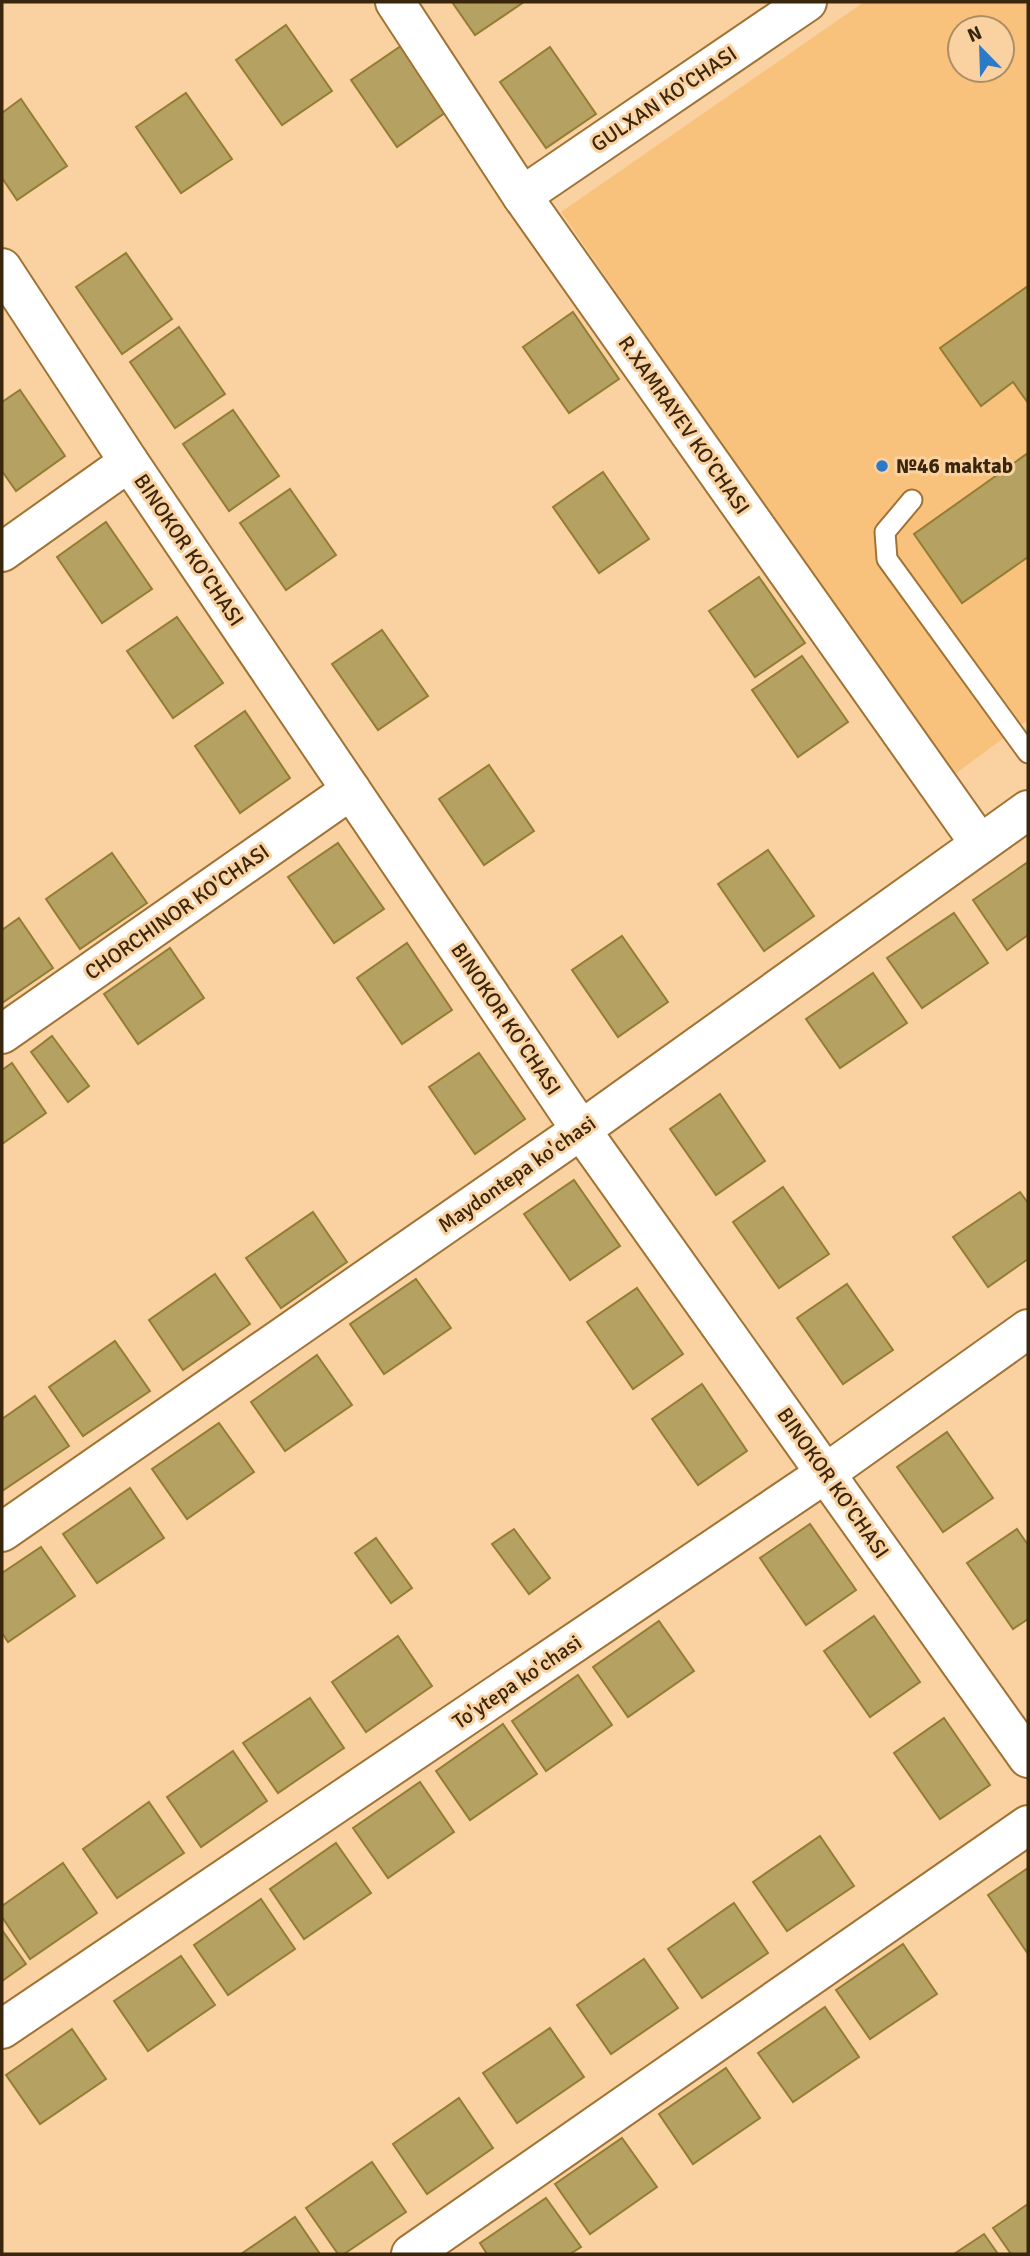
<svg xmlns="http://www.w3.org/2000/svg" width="1030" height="2256" font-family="Signika,sans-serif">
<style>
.built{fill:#f8c27c;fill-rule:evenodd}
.building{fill:#b5a162;stroke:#937d32;stroke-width:2}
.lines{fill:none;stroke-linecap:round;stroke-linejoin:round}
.service-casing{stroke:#a07335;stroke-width:23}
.minor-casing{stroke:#a07335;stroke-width:42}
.service{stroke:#fff;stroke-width:19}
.minor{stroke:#fff;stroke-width:38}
.poi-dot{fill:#2b79c9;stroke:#fad2a1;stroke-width:2.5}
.labels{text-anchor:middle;stroke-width:6;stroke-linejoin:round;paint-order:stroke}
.street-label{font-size:21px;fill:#39260c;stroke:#fad2a1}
.poi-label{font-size:21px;font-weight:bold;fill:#39260c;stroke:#fad2a1;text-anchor:start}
</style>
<rect width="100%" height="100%" fill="#fad2a1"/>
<path class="built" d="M864,2H1028V720L951,777L561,212ZM960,28H1002V70H960Z"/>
<g class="building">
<polygon points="452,2 524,2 475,35"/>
<polygon points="286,25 332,91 282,125 236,60"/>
<polygon points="401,46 446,112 397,147 351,80"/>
<polygon points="550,47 596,114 546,148 500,82"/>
<polygon points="186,93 232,159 181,193 136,127"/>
<polygon points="21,99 67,166 17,200 2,178 2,113"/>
<polygon points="126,253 172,319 122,354 76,287"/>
<polygon points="1028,286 1028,403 1013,382 981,406 940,348"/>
<polygon points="573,312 619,379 569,413 523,347"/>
<polygon points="179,327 225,394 175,428 130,362"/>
<polygon points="20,390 65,456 16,491 2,471 2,402"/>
<polygon points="233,410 279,476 229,511 183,444"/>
<polygon points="1028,453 1028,557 962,603 914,534"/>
<polygon points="603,472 649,539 599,573 553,507"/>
<polygon points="290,489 336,555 286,590 240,523"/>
<polygon points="106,522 152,589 102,623 57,557"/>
<polygon points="759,577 805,643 755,677 709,611"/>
<polygon points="177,617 223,683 173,718 127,651"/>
<polygon points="382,630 428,696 378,730 332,664"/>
<polygon points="802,656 848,722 798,757 752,690"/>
<polygon points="245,711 290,778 240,813 195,746"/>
<polygon points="489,765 534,831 484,865 439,799"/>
<polygon points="338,843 384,909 334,943 288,877"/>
<polygon points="768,850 814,916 764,951 718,884"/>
<polygon points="112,853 147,903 80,949 46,899"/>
<polygon points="1028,862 1028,935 1007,950 973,900"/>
<polygon points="954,913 988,963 922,1008 887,958"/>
<polygon points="19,918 53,968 2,1003 2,930"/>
<polygon points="622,936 668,1002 618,1037 572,970"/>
<polygon points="407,943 452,1010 402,1044 357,978"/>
<polygon points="170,948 204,998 138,1044 104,994"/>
<polygon points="873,973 907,1023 840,1068 806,1019"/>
<polygon points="52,1036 89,1086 68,1102 31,1052"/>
<polygon points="479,1053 525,1119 475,1154 429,1087"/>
<polygon points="12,1063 46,1113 2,1144 2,1070"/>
<polygon points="720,1094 765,1161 716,1195 670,1129"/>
<polygon points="574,1180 620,1246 570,1280 524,1214"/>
<polygon points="783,1187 829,1254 779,1288 733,1222"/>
<polygon points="1020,1192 1028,1203 1028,1259 988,1287 953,1237"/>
<polygon points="313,1212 347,1262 281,1308 246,1258"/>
<polygon points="215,1274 250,1324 183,1370 149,1320"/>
<polygon points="416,1279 451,1328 384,1374 350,1324"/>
<polygon points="847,1284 893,1350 843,1384 797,1318"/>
<polygon points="637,1288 683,1354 633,1389 587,1322"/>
<polygon points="115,1341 150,1391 83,1436 49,1387"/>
<polygon points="317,1355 352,1405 285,1451 251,1402"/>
<polygon points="702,1384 747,1451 698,1485 652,1419"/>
<polygon points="35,1396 69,1446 2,1491 2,1419"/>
<polygon points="219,1423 254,1472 187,1519 152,1469"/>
<polygon points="947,1432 993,1498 943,1532 897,1467"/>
<polygon points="130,1488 164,1538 97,1583 63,1534"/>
<polygon points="810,1524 856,1590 806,1625 760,1558"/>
<polygon points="514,1529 550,1578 529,1594 492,1544"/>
<polygon points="1017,1529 1028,1545 1028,1619 1013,1629 967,1563"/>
<polygon points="376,1538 412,1588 391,1603 355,1553"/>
<polygon points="41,1547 75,1596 8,1642 2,1633 2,1573"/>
<polygon points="874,1616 920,1682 870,1717 824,1651"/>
<polygon points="659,1621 694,1671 628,1717 593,1667"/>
<polygon points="398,1636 432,1686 366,1732 332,1682"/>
<polygon points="578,1675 612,1725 546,1771 512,1721"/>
<polygon points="310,1698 344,1748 278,1793 243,1743"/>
<polygon points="944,1718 990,1785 940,1819 894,1753"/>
<polygon points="503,1724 537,1774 470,1820 436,1771"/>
<polygon points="233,1751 267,1801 201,1847 167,1797"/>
<polygon points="420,1782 454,1832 388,1878 353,1828"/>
<polygon points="149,1802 184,1853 117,1898 83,1849"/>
<polygon points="820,1836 854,1886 787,1931 753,1882"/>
<polygon points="336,1843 371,1893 304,1939 270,1889"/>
<polygon points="63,1863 97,1913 30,1959 2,1917 2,1906"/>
<polygon points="1028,1868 1028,1954 988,1895"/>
<polygon points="261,1899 295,1949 228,1995 194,1945"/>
<polygon points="734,1903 768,1953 702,1998 668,1949"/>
<polygon points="2,1930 26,1964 2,1981"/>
<polygon points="903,1944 937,1994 870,2039 836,1990"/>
<polygon points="181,1956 215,2005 148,2051 114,2001"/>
<polygon points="644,1959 678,2008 611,2054 577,2005"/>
<polygon points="825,2007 859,2057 793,2102 758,2053"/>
<polygon points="550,2028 584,2077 517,2123 483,2073"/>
<polygon points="72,2029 106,2079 40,2124 6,2075"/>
<polygon points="726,2068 760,2118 693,2164 659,2114"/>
<polygon points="459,2098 493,2148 427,2194 393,2144"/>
<polygon points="622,2138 657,2187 590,2234 555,2184"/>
<polygon points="372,2162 406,2212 344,2254 338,2254 306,2208"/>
<polygon points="546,2198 581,2247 570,2254 487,2254 480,2243"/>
<polygon points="1028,2204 1028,2254 1011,2254 993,2228"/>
<polygon points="295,2217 320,2254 241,2254"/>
<polygon points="984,2234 998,2254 954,2254"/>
</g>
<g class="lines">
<g class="service-casing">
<polyline id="service" points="912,500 885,532 887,559 1028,753"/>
</g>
<g class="minor-casing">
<g id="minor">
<polyline points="395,2 522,196 980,844"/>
<polyline points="522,196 807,2"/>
<polyline points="2,268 129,462 581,1130 1028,1758"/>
<polyline points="2,552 129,462"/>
<polyline points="2,1034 351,790"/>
<polyline points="2,1532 581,1130 1028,810"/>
<polyline points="2,2029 826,1473 1028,1329"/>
<polyline points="411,2254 1028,1825"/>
</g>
</g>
<use href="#service" class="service"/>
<use href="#minor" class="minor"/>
</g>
<circle class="poi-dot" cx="882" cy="466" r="7"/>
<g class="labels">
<g class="street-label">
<text transform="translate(664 99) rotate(-34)" y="7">GULXAN KO'CHASI</text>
<text transform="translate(684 425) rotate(55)" y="7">R.XAMRAYEV KO'CHASI</text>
<text transform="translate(189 550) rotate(56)" y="7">BINOKOR KO'CHASI</text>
<text transform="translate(177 912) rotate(-35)" y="7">CHORCHINOR KO'CHASI</text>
<text transform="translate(506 1019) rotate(56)" y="7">BINOKOR KO'CHASI</text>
<text transform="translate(517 1174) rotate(-35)" y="7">Maydontepa ko'chasi</text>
<text transform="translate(833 1483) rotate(55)" y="7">BINOKOR KO'CHASI</text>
<text transform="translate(517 1682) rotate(-34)" y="7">To'ytepa ko'chasi</text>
</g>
<g class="poi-label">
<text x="896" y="473">№46 maktab</text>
</g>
</g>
<rect width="1030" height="2256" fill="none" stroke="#39260c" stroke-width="7"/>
<g transform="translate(981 49) rotate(337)"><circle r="33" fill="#fad2a1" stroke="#ad8d65" stroke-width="2"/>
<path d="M0-5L12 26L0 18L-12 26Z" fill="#2b79c9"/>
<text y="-10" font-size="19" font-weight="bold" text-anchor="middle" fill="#39260c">N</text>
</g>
</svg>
